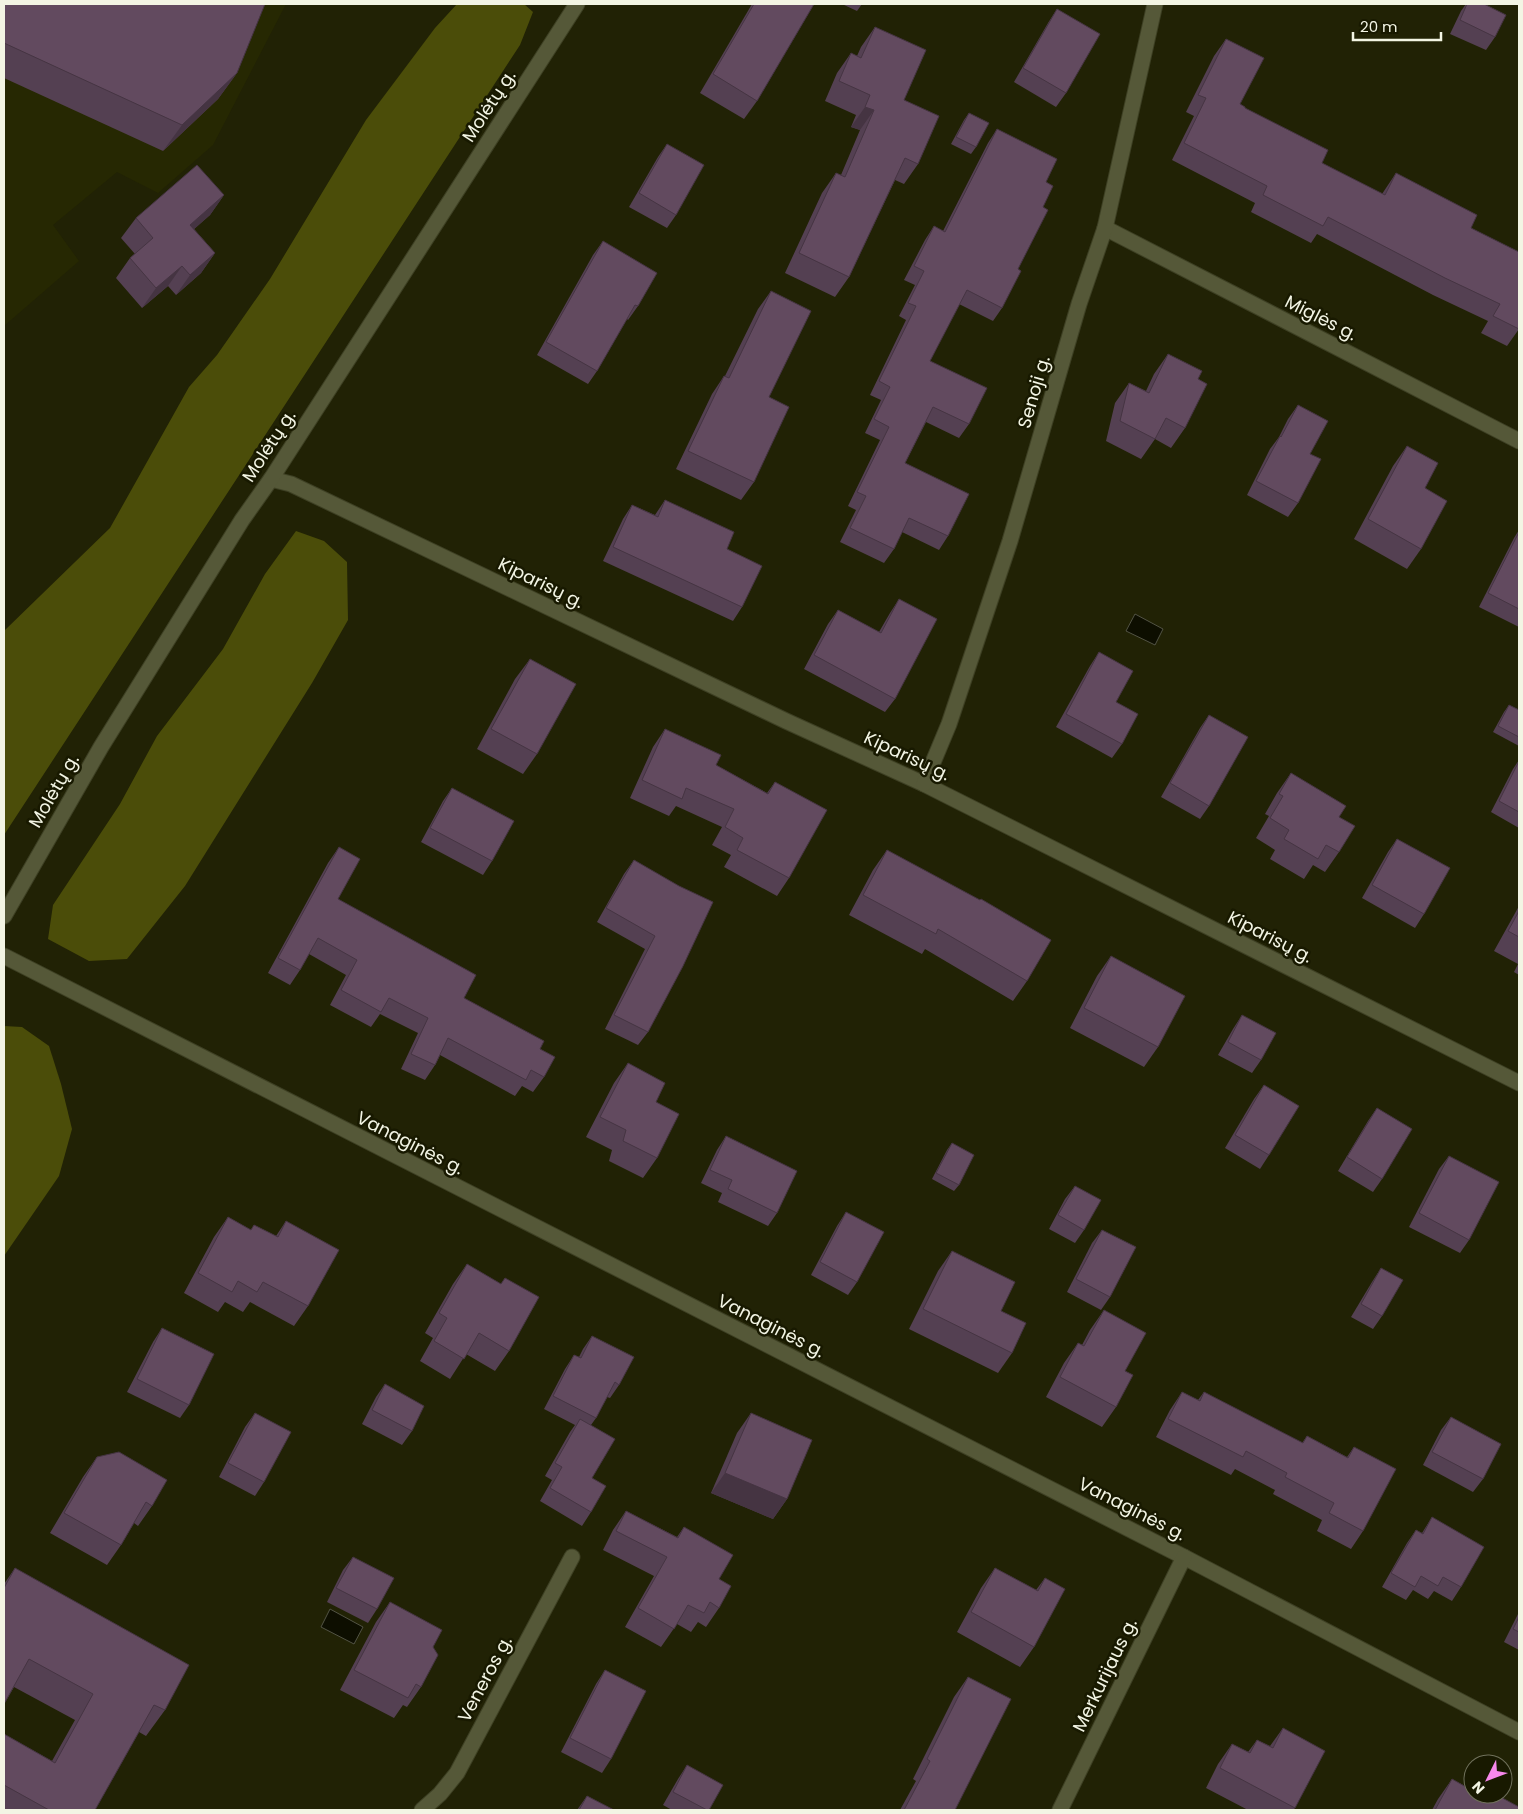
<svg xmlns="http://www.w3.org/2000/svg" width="1523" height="1814" font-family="Poppins,sans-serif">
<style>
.built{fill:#262802}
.forest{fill:#4b4d09}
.water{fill:#0d0e00;stroke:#525344}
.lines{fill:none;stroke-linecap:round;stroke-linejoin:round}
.minor-casing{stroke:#3e4024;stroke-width:17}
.minor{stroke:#555838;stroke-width:15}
.wall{fill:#544052}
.shaded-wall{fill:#453442}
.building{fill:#624a5f;stroke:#453442}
.labels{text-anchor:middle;stroke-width:5;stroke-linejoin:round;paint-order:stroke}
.street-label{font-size:18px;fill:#f3f5e4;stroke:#181900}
</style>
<rect width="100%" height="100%" fill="#212205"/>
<polygon class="built" points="4,4 286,4 213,145 158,193 117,172 53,225 79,261 4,326"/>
<g class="forest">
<polygon points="457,4 524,4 533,12 520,45 4,835 4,631 110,528 189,387 217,355 270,279 366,120 435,28"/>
<polygon points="296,531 324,541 347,562 348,620 312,683 185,886 127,959 89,961 48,939 53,905 120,804 157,736 223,649 265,574"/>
<polygon points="4,1026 22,1027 49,1046 61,1084 72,1129 59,1176 4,1256"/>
</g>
<g class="water">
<polygon points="1135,614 1163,629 1155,645 1126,631"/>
<polygon points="330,1609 363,1627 354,1644 321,1627"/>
</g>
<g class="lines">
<g class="minor-casing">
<g id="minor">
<polyline points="1105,228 1519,441"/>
<polyline points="271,479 291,484 786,721 924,784 1519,1083"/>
<polyline points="924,784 949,724 1010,541 1079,304 1105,228 1155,4"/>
<polyline points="4,916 101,747 242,520 271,479 577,4"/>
<polyline points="4,956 1184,1557 1519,1732"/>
<polyline points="422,1810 440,1794 457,1773 572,1557"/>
<polyline points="1060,1810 1184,1557"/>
</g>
</g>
<use href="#minor" class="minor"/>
</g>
<g class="wall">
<polygon points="4,4 237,73 218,99 163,151 4,78"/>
<polygon points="752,4 814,4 757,101 744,119 700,93"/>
<polygon points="842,4 862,4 857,11"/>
<polygon points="1466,4 1484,4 1495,37 1486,50 1450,34 1461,11"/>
<polygon points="1057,9 1066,93 1056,107 1014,82 1048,23"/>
<polygon points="875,27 904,100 918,164 904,184 895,180 849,277 835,297 785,273 822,193 836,173 841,175 860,130 851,127 856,115 825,101 837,73 851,53 857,56 861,47"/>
<polygon points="1226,39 1240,104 1245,108 1322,163 1382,194 1396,173 1471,228 1519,329 1507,346 1481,333 1488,321 1433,295 1317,234 1311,243 1251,212 1255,203 1172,160 1194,116 1186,112 1214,56"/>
<polygon points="969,113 976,147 971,154 951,144 964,120"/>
<polygon points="997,129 1046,182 1043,207 1002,308 993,321 959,304 930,361 969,424 959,438 926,422 905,463 948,536 939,550 902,532 894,549 884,563 840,542 856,510 848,506 880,440 865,433 881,400 870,395 906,320 899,316 915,285 904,280 925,240 934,226 943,231 988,143"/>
<polygon points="667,144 676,215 667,228 629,207 658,157"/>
<polygon points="224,195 210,215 194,229 215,253 201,273 176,295 168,286 142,308 116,278 130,258 135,254 121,238 136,218"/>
<polygon points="603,241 638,306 628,320 627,319 597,371 588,384 537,355 593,255"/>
<polygon points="771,291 754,482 741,500 676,469 712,394 724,376 725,376 758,309"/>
<polygon points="1168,354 1198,379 1185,428 1171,448 1155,439 1141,459 1106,441 1115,403 1129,383 1146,391 1154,374"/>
<polygon points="1298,405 1310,454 1298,503 1288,517 1247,495 1270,449 1279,437 1288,419"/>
<polygon points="1407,446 1425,488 1421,549 1407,569 1354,539 1393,466"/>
<polygon points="665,500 727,549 742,607 733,621 603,561 623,519 632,505 655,515"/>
<polygon points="1519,530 1519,627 1479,607 1514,538"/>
<polygon points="899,599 895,699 885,712 804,669 828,624 838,610 879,632 890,613"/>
<polygon points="1099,652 1116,702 1122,744 1112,758 1056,727 1090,666"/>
<polygon points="530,659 537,754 523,774 477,749 515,679"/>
<polygon points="1509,705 1519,710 1519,746 1493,732 1504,712"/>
<polygon points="1209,715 1209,806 1200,819 1161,797 1200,728"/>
<polygon points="665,729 716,765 767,793 775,782 789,878 777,896 724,867 731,855 712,845 722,827 676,806 669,816 630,798 653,747"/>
<polygon points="1519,760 1519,828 1491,812 1513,769"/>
<polygon points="1291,773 1339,817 1339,852 1325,872 1313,865 1304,879 1270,859 1275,850 1256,838 1269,816 1265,814 1277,793"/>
<polygon points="452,788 492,861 483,875 421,842 443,801"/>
<polygon points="1397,839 1424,914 1415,928 1362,898 1388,852"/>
<polygon points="339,847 338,899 464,998 540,1049 544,1077 533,1092 522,1086 515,1096 440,1055 435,1065 425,1080 401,1069 418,1033 380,1014 371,1027 330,1005 346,975 309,954 300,970 290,985 268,973 328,863"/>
<polygon points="887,850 1027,981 1013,1001 925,949 922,954 849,915 873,870"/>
<polygon points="634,860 683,966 648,1032 638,1045 605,1029 645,949 597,922 624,874"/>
<polygon points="1519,906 1519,975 1514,972 1518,964 1494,951"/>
<polygon points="1111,956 1158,1047 1144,1067 1070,1028 1097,976"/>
<polygon points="1242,1015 1261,1060 1252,1073 1218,1055 1233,1029"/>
<polygon points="628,1063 656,1102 657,1158 643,1178 609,1161 612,1150 586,1137 614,1083"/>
<polygon points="1264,1085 1269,1155 1260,1169 1225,1148 1254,1099"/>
<polygon points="1377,1108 1382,1179 1373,1192 1338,1171 1368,1121"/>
<polygon points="726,1136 777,1213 768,1226 718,1202 722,1193 701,1183 717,1150"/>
<polygon points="952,1143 959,1185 954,1191 932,1179 947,1150"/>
<polygon points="1449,1156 1469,1240 1460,1253 1409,1227 1439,1169"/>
<polygon points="1075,1186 1084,1230 1075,1243 1049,1229 1065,1199"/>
<polygon points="846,1212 857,1282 848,1295 811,1275 837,1226"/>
<polygon points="228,1217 251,1230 254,1225 276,1236 286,1221 308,1306 294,1326 250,1302 243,1312 225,1302 218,1312 184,1293 214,1237"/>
<polygon points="1102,1230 1110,1297 1101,1310 1067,1292 1092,1243"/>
<polygon points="952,1251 1001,1311 1012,1353 998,1373 909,1329 938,1271"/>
<polygon points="467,1264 501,1284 505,1278 509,1351 495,1371 466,1354 450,1379 420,1361 433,1338 425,1333 453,1284"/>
<polygon points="1381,1268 1382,1316 1373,1329 1351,1317 1372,1282"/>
<polygon points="1104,1310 1125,1371 1116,1407 1102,1427 1046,1397 1064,1363 1078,1343 1082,1345 1090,1330"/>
<polygon points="162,1328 189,1405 180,1418 127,1392 153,1342"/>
<polygon points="592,1336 619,1385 610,1398 607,1397 596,1418 591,1425 592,1478 591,1512 582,1526 540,1501 552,1480 545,1476 570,1432 575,1425 544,1409 565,1369 574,1355 579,1357 583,1349"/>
<polygon points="385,1384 412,1431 402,1445 362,1424 376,1397"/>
<polygon points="1182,1392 1198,1400 1204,1392 1302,1443 1307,1436 1347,1457 1354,1447 1363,1531 1351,1549 1317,1531 1322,1520 1273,1494 1275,1490 1235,1469 1231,1475 1156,1437 1170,1410"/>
<polygon points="255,1413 264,1482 255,1496 219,1477 245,1427"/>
<polygon points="751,1413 787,1499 773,1519 711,1493 737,1433"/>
<polygon points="1451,1417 1483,1479 1473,1492 1423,1465 1441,1430"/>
<polygon points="97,1457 152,1506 138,1526 134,1523 121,1545 107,1565 50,1533 83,1477"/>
<polygon points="626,1511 677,1537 684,1527 719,1579 719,1608 706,1627 698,1622 691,1632 677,1624 661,1647 625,1627 654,1576 603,1550 613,1530"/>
<polygon points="1432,1517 1461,1587 1452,1601 1434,1591 1428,1599 1413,1590 1406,1600 1382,1587 1407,1543 1416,1530 1422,1533"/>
<polygon points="353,1557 377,1609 368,1623 327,1602 343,1570"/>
<polygon points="15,1568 165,1710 146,1736 139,1732 95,1810 4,1810 4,1734 52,1761 75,1720 14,1687 4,1704 4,1584"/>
<polygon points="995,1568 1036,1590 1045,1578 1034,1647 1020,1667 957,1632 981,1588"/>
<polygon points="390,1602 421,1687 407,1707 403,1705 394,1718 340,1690 376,1622"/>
<polygon points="1519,1612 1519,1650 1504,1642"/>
<polygon points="605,1670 611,1759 602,1773 561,1752 596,1684"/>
<polygon points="968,1677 955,1810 900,1810 916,1781 913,1779 954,1697"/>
<polygon points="1283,1728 1295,1808 1293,1810 1248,1810 1206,1788 1218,1764 1232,1744 1248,1752 1257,1740 1270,1746"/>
<polygon points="687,1765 709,1810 672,1810 663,1805 678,1779"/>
<polygon points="1452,1779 1487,1798 1489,1794 1519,1810 1432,1810 1438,1799"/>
<polygon points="587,1796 614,1810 577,1810"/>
</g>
<g class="shaded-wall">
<polygon points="237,73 218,99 163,151 182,125"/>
<polygon points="865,107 874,110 860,130 851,127"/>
<polygon points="224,195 210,215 176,245 190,225"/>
<polygon points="215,253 201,273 176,295 190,275"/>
<polygon points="182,266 168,286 142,308 156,288"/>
<polygon points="725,1473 787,1499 773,1519 711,1493"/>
</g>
<g class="building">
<polygon points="4,4 265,4 237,73 182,125 4,43"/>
<polygon points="754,4 814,4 757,101 713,74"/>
<polygon points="1467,4 1484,4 1506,15 1495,37 1460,20"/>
<polygon points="1057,9 1100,34 1066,93 1023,68"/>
<polygon points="875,27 926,50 904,100 939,116 918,164 905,158 849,277 799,253 836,173 845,177 874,110 865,107 870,95 839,81 851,53 861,58"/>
<polygon points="1226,39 1264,58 1240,104 1245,107 1245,108 1328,150 1322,163 1385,195 1396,173 1477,215 1471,228 1519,252 1519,329 1493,316 1500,304 1445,278 1328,217 1323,226 1263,195 1267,186 1184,143 1206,98 1198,95"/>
<polygon points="969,113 989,123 976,147 956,137"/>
<polygon points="997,129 1057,159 1046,182 1053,186 1043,207 1048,210 1018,269 1021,271 1002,308 967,290 930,361 987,388 969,424 933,407 905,463 969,494 948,536 909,518 894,549 850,528 866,496 857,492 889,427 874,419 890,387 879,381 916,306 908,303 924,271 914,266 934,226 945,232"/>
<polygon points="667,144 704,165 676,215 639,193"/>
<polygon points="197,165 224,195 190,225 215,253 190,275 182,266 156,288 130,258 153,238 136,218"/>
<polygon points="603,241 657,273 638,306 635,305 597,371 546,342"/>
<polygon points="771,291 811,311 769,397 789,407 754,482 688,451 724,376 729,378"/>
<polygon points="1168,354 1202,371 1198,379 1207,384 1185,428 1166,418 1155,439 1120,421 1129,383 1149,393"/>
<polygon points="1298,405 1328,421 1310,454 1321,459 1298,503 1256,481 1280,436 1281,437"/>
<polygon points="1407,446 1438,463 1425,488 1447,501 1421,549 1368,519"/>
<polygon points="665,500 734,532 727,549 762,566 742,607 613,547 632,505 658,517"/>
<polygon points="1519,532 1519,609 1488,593"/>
<polygon points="899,599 937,619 895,699 814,655 838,610 881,633"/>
<polygon points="1099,652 1133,671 1116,702 1138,714 1122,744 1066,714"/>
<polygon points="530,659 576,684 537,754 491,729"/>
<polygon points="1509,705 1519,710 1519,737 1498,726"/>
<polygon points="1209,715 1248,737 1209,806 1170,783"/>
<polygon points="665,729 721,755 716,765 768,794 775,782 827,810 789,878 737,850 743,838 725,827 734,809 686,788 682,799 642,780"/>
<polygon points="1519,761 1519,812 1499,801"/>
<polygon points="1291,773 1346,806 1339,817 1355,826 1339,852 1326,845 1318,859 1284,839 1289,830 1270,818 1283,796 1279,794"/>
<polygon points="452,788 514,821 492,861 430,828"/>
<polygon points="1397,839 1450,868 1424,914 1372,885"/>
<polygon points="339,847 360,859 338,899 476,975 464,998 544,1041 540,1049 555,1057 544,1077 531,1070 526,1080 448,1038 435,1065 411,1054 428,1018 389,998 381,1012 341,990 357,960 318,938 300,970 278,958"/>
<polygon points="887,850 980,900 981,899 1051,940 1027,981 938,929 936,934 863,895"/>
<polygon points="634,860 679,886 713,902 683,966 648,1032 614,1015 655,936 606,908"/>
<polygon points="1519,911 1519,937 1508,931"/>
<polygon points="1111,956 1185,996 1158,1047 1084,1008"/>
<polygon points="1242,1015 1276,1033 1261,1060 1228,1042"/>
<polygon points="628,1063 665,1083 656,1102 679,1114 657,1158 623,1141 626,1130 600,1117"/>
<polygon points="1264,1085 1299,1106 1269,1155 1235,1135"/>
<polygon points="1377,1108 1412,1129 1382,1179 1347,1157"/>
<polygon points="726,1136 797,1171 777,1213 728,1189 732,1180 710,1170"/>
<polygon points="952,1143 974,1155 959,1185 936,1173"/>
<polygon points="1449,1156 1499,1182 1469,1240 1419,1213"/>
<polygon points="1075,1186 1101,1200 1084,1230 1058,1215"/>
<polygon points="846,1212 884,1232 857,1282 820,1262"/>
<polygon points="228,1217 251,1230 254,1225 278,1237 286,1221 339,1250 308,1306 263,1282 257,1292 238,1281 232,1292 198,1273"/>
<polygon points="1102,1230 1136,1247 1110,1297 1076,1279"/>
<polygon points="952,1251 1015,1282 1001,1311 1026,1323 1012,1353 923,1309"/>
<polygon points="467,1264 501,1284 505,1278 539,1297 509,1351 479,1333 464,1359 434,1341 447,1318 439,1313"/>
<polygon points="1381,1268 1403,1280 1382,1316 1361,1304"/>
<polygon points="1104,1310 1146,1333 1125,1371 1133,1375 1116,1407 1060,1377 1078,1343 1084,1346"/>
<polygon points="162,1328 214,1354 189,1405 137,1379"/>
<polygon points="592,1336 634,1357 619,1385 615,1382 596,1418 553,1396 574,1355 581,1358"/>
<polygon points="385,1384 424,1406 412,1431 372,1410"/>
<polygon points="1182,1392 1200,1401 1204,1392 1303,1443 1307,1436 1348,1458 1354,1447 1396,1469 1363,1531 1329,1513 1334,1503 1285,1477 1287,1473 1246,1451 1243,1457 1168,1419"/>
<polygon points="255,1413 291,1432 264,1482 228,1463"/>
<polygon points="751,1413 812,1440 787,1499 725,1473"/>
<polygon points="1451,1417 1501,1444 1483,1479 1432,1452"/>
<polygon points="580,1419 615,1439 592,1478 606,1486 591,1512 550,1488 562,1467 555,1463"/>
<polygon points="119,1452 167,1480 152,1506 146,1502 121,1545 64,1513 97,1457"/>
<polygon points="626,1511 678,1538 684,1527 733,1555 719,1579 731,1586 719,1608 710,1602 704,1613 688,1605 674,1629 638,1608 667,1557 616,1531"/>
<polygon points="1432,1517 1484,1547 1461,1587 1443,1577 1438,1586 1421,1576 1415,1587 1391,1573 1416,1530 1423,1534"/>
<polygon points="353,1557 394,1578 377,1609 336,1588"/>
<polygon points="15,1568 189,1665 165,1710 154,1705 95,1810 49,1810 4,1785 4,1734 55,1763 93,1694 29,1659 4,1704 4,1588"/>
<polygon points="995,1568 1038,1591 1045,1578 1065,1589 1034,1647 971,1612"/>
<polygon points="390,1602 442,1630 433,1647 438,1655 421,1687 416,1684 408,1698 354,1670"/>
<polygon points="1519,1617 1519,1632 1513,1629"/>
<polygon points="605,1670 646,1691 611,1759 570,1738"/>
<polygon points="968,1677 1011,1699 955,1810 904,1810 930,1761 927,1759"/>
<polygon points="1283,1728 1325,1751 1295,1808 1220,1768 1232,1744 1250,1753 1257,1740 1273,1748"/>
<polygon points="687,1765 723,1785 709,1810 707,1810 673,1792"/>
<polygon points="1452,1779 1473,1791 1473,1794 1479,1794 1487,1798 1490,1794 1495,1794 1519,1807 1519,1810 1435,1810"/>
<polygon points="587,1796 614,1810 579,1810"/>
</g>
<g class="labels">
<g class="street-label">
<text transform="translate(489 106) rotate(-57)" y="6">Molėtų g.</text>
<text transform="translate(1321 318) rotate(27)" y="6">Miglės g.</text>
<text transform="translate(1034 392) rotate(-74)" y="6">Senoji g.</text>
<text transform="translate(269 446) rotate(-57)" y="6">Molėtų g.</text>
<text transform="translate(541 583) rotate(26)" y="6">Kiparisų g.</text>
<text transform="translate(907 756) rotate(25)" y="6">Kiparisų g.</text>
<text transform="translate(54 791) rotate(-60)" y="6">Molėtų g.</text>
<text transform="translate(1270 937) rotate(27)" y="6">Kiparisų g.</text>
<text transform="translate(410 1143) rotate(27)" y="6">Vanaginės g.</text>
<text transform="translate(771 1326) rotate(27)" y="6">Vanaginės g.</text>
<text transform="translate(1132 1509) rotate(27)" y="6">Vanaginės g.</text>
<text transform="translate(1105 1675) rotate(-64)" y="6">Merkurijaus g.</text>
<text transform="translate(485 1679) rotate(-62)" y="6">Veneros g.</text>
</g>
</g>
<rect width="1523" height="1814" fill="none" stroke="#f3f5e4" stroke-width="10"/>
<g transform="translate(1488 1779) rotate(228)"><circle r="24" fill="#181900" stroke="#70715b"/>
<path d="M0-4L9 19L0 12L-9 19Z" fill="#f788ec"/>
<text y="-8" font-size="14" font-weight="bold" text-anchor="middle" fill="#f3f5e4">N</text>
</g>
<path d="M1353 32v8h88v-8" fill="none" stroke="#f3f5e4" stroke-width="2.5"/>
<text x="1360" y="32" font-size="15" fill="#f3f5e4" stroke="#181900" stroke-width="4" paint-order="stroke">20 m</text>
</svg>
